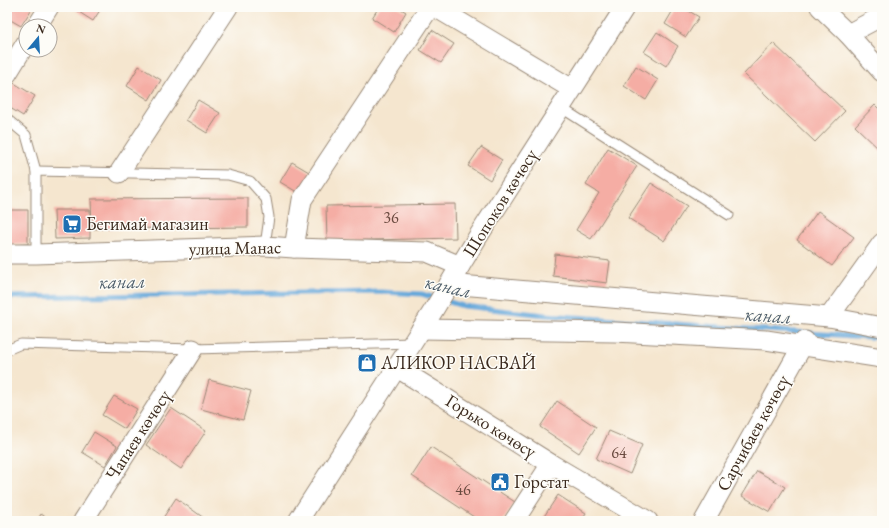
<svg xmlns="http://www.w3.org/2000/svg" width="889" height="528" font-family="'EB Garamond',serif">
<style>
.lines{fill:none;stroke-linecap:round;stroke-linejoin:round}
.stream{stroke:#66a8da;stroke-width:5}
.building{fill:#f5ada4}
.service-casing{stroke:#988876;stroke-width:11}
.minor-casing{stroke:#988876;stroke-width:21}
.service{stroke:#fff;stroke-width:9}
.minor{stroke:#fff;stroke-width:19}
.labels{text-anchor:middle;stroke-width:3;stroke-linejoin:round;paint-order:stroke}
.number-label{font-size:16px;fill:#6a4b40}
.street-label{font-size:18px;fill:#3b2a1e;stroke:#fdfcf7}
.poi-label{font-size:18px;fill:#3b2a1e;stroke:#fdfcf7;text-anchor:start}
.water-label{font-size:19px;font-style:italic;fill:#4c5c69;stroke:#fdfcf7}
</style>
<rect width="100%" height="100%" fill="#fdfcf7"/>
<filter id="ink" filterUnits="userSpaceOnUse"><feTurbulence type="fractalNoise" baseFrequency=".025" numOctaves="2"/><feDisplacementMap in="SourceGraphic" scale="8" xChannelSelector="R" yChannelSelector="G"/><feConvolveMatrix kernelMatrix="1 2 1 2 8 2 1 2 1" color-interpolation-filters="sRGB"/></filter>
<filter id="wash" filterUnits="userSpaceOnUse"><feTurbulence type="fractalNoise" baseFrequency=".012" numOctaves="4" result="noise"/><feDisplacementMap in="SourceGraphic" scale="16" xChannelSelector="R" yChannelSelector="G"/><feGaussianBlur stdDeviation="0.9" result="paint"/><feColorMatrix in="noise" values="0 0 0 0 0 0 0 0 0 0 0 0 0 0 0 0 0 1.4 0 .05"/><feComposite in="paint" operator="in"/></filter>
<g filter="url(#wash)">
<rect width="100%" height="100%" fill="#f5e6cf"/>
<g class="lines">
<g class="stream">
<polyline points="7,297 381,292 422,294 435,298"/>
<polyline points="443,300 463,306 546,315 882,338"/>
</g>
</g>
<g id="blocks">
<g class="building">
<polygon points="7,7 33,7 21,26 7,18"/>
<polygon points="71,7 102,7 93,21"/>
<polygon points="379,7 398,7 406,12 394,32 372,18"/>
<polygon points="675,7 682,7 699,17 686,37 665,24"/>
<polygon points="432,30 454,44 441,63 420,50"/>
<polygon points="657,32 678,46 666,66 644,52"/>
<polygon points="773,43 845,111 815,142 744,74"/>
<polygon points="139,66 161,80 149,100 127,86"/>
<polygon points="636,66 658,80 646,100 624,86"/>
<polygon points="14,83 35,96 23,116 7,106 7,93"/>
<polygon points="198,100 220,113 207,133 186,120"/>
<polygon points="875,105 882,112 882,152 855,126"/>
<polygon points="481,147 502,160 490,180 468,166"/>
<polygon points="608,148 637,166 591,239 576,230 599,193 586,185"/>
<polygon points="292,162 314,175 302,195 280,182"/>
<polygon points="651,183 687,206 664,241 628,218"/>
<polygon points="248,198 248,227 92,229 91,199"/>
<polygon points="455,204 456,238 327,241 326,206"/>
<polygon points="7,210 28,210 28,244 7,245"/>
<polygon points="54,210 90,210 90,238 55,239"/>
<polygon points="818,211 854,237 832,266 797,240"/>
<polygon points="555,254 610,261 607,283 553,276"/>
<polygon points="209,380 251,391 243,420 201,409"/>
<polygon points="114,396 137,409 125,429 102,415"/>
<polygon points="557,401 596,427 579,453 540,427"/>
<polygon points="171,408 206,431 181,469 146,445"/>
<polygon points="609,431 642,445 630,474 596,459"/>
<polygon points="94,432 117,446 105,466 82,452"/>
<polygon points="431,447 515,502 503,521 480,521 412,476"/>
<polygon points="757,471 785,487 770,512 742,496"/>
<polygon points="558,495 586,513 581,521 541,521"/>
<polygon points="176,498 208,521 161,521"/>
<polygon points="41,514 52,521 37,521"/>
</g>
</g>
</g>
<g filter="url(#ink)">
<use href="#blocks" fill-opacity="0" stroke="#988876" stroke-width="1"/>
<g class="lines">
<g class="service-casing">
<g id="service">
<polyline points="560,107 729,215"/>
<polyline points="7,119 26,135 36,171"/>
<polyline points="36,254 36,171 228,175 250,181 266,199 269,217 265,246"/>
<polyline points="7,350 21,344 193,349 412,343"/>
</g>
</g>
<g class="minor-casing">
<g id="minor">
<polyline points="435,7 572,89"/>
<polyline points="820,7 848,34 882,72"/>
<polyline points="37,26 49,7"/>
<polyline points="848,34 882,16"/>
<polyline points="7,74 26,43"/>
<polyline points="119,173 228,7"/>
<polyline points="294,248 302,200 430,7"/>
<polyline points="7,254 36,254 265,246 294,248 427,252 460,266"/>
<polyline points="449,284 829,317 882,327"/>
<polyline points="829,317 882,243"/>
<polyline points="421,329 615,332 766,340 882,358"/>
<polyline points="396,367 551,464 648,521"/>
<polyline points="83,521 193,349"/>
<polyline points="298,521 433,311 460,266 479,235 625,7"/>
<polyline points="514,521 551,464"/>
<polyline points="704,521 805,341"/>
</g>
</g>
<use href="#service" class="service"/>
<use href="#minor" class="minor"/>
</g>
</g>
<defs>
<g id="supermarket-square" transform="scale(1)"><rect x="-9" y="-9" width="18" height="18" rx="4" fill="#1f6fb2" stroke="#fdfcf7"/><path d="M-6-5.5h2.5l.6 2H6L4.5 2H-2.5L-4.4-4H-6ZM-1.5 3.2a1.3 1.3 0 1 0 .1 0ZM3 3.2a1.3 1.3 0 1 0 .1 0Z" fill="#fff"/></g>
<g id="shop-square" transform="scale(1)"><rect x="-9" y="-9" width="18" height="18" rx="4" fill="#1f6fb2" stroke="#fdfcf7"/><path d="M-5-2.5h2.3a2.7 3.5 0 0 1 5.4 0H5L5.5 6h-11ZM-1.5-2.5h3a1.5 2.3 0 0 0-3 0Z" fill="#fff"/></g>
<g id="civic-square" transform="scale(1)"><rect x="-9" y="-9" width="18" height="18" rx="4" fill="#1f6fb2" stroke="#fdfcf7"/><path d="M-.6-6.5H3V-4.5H.6V-3L4-1V1h2V6H-6V1h2V-1L-.6-3ZM-1.2 2.5V6h2.4V2.5Z" fill="#fff"/></g>
</defs>
<g fill-rule="evenodd">
<use href="#supermarket-square" x="72" y="224"/>
<use href="#shop-square" x="367" y="363"/>
<use href="#civic-square" x="500" y="482"/>
</g>
<g class="labels">
<g class="number-label">
<text x="391" y="223">36</text>
<text x="619" y="458">64</text>
<text x="463" y="495">46</text>
</g>
<g class="street-label">
<text transform="translate(500 203) rotate(-58)" y="6">Шопоков көчөсү</text>
<text transform="translate(235 248) rotate(-1)" y="6">улица Манас</text>
<text transform="translate(491 426) rotate(32)" y="6">Горько көчөсү</text>
<text transform="translate(753 433) rotate(-61)" y="6">Сарчибаев көчөсү</text>
<text transform="translate(138 435) rotate(-57)" y="6">Чапаев көчөсү</text>
</g>
<g class="poi-label">
<text x="86" y="230">Бегимай магазин</text>
<text x="381" y="369">АЛИКОР НАСВАЙ</text>
<text x="514" y="488">Горстат</text>
</g>
<g class="water-label">
<text transform="translate(122 281) rotate(-1)" y="7">канал</text>
<text transform="translate(448 286) rotate(13)" y="7">канал</text>
<text transform="translate(768 315) rotate(4)" y="7">канал</text>
</g>
</g>
<rect width="889" height="528" fill="none" stroke="#fdfcf7" stroke-width="24"/>
<g transform="translate(38 38) rotate(18)"><circle r="19" fill="#fdfcf7" stroke="#afa8a0"/>
<path d="M0-3L7 15L0 10L-7 15Z" fill="#1f6fb2"/>
<text y="-6" font-size="11" font-weight="bold" text-anchor="middle" fill="#3b2a1e">N</text>
</g>
</svg>
